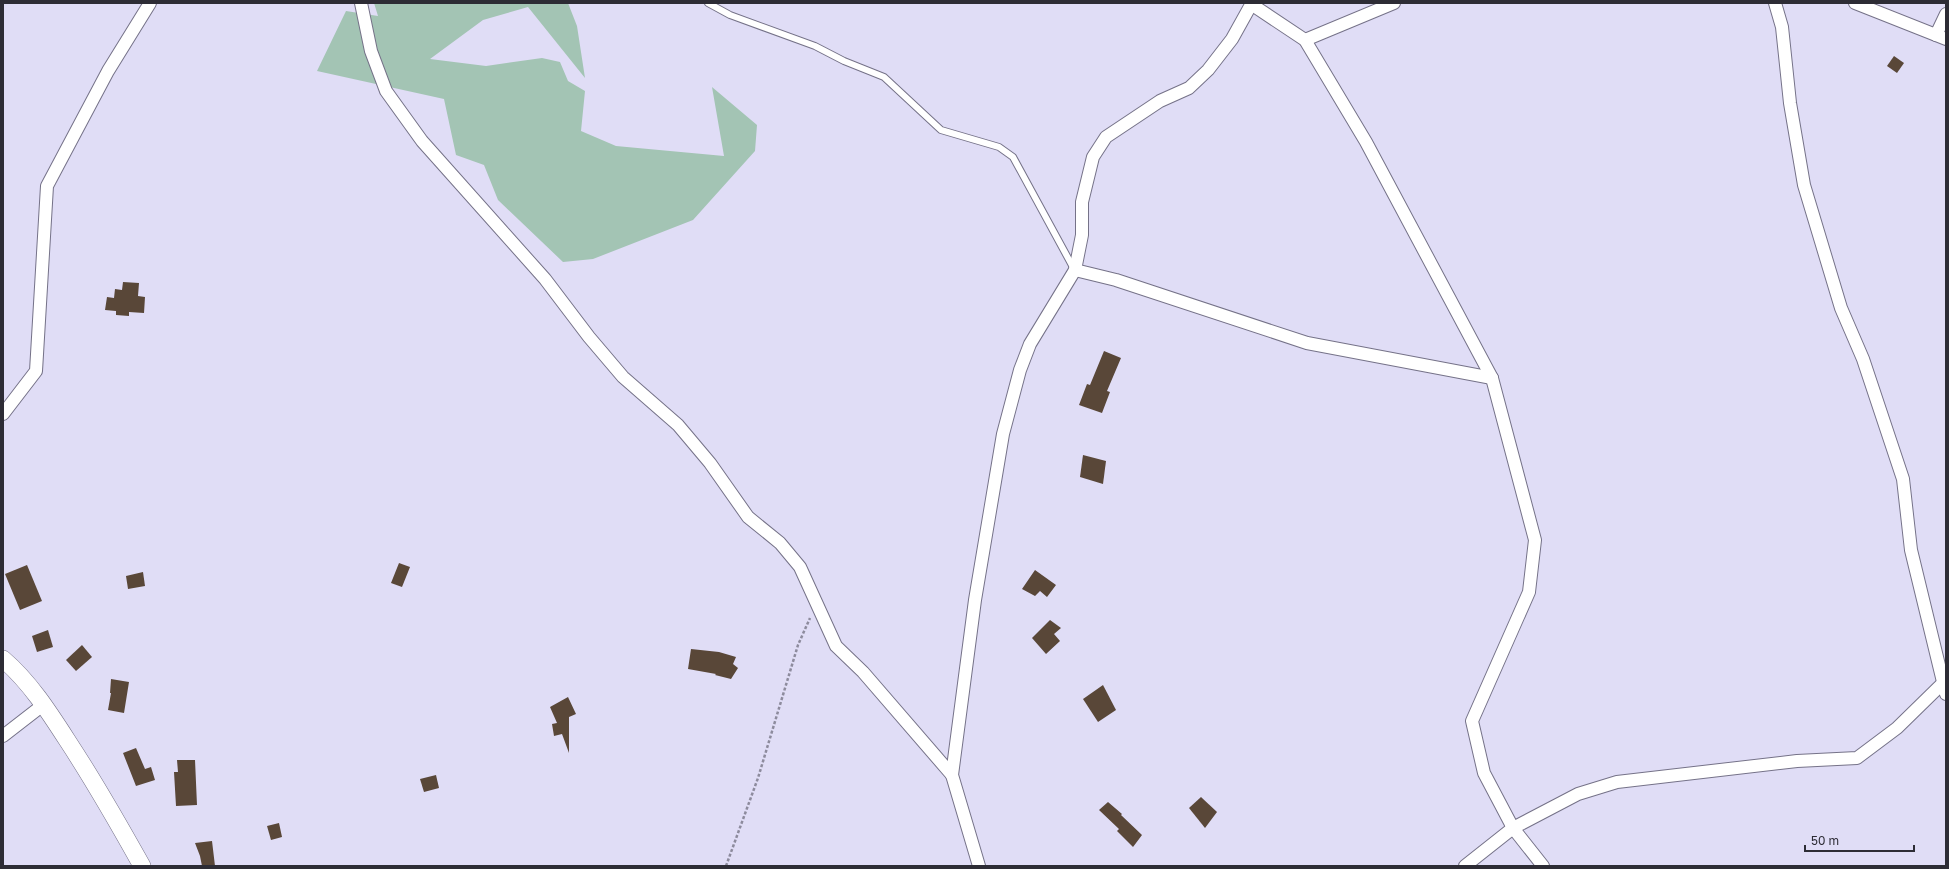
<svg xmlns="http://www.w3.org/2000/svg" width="1949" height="869" font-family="'Golos Text',sans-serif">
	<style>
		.green { fill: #a3c4b4 }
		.building { fill: #594738 }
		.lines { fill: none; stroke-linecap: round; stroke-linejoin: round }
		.service-casing { stroke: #757288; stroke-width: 8 }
		.minor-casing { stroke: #757288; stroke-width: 14 }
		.secondary-casing { stroke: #757288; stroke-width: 18 }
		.path { stroke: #8d8b9d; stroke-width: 2.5; stroke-dasharray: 3 2; stroke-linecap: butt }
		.service { stroke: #fff; stroke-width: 6 }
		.minor { stroke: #fff; stroke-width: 12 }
		.secondary { stroke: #fff; stroke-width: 17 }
	</style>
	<rect width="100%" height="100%" fill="#e0ddf6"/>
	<path class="green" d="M374,3H568L577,26L585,78L528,7L483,20L430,59L486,66L542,58L560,62L568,81L585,91L581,131L616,146L724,156L712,87L757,125L755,151L693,220L593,259L563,262L498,200L484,165L456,155L444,99L317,71L346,11L378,16Z"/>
	<g class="building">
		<path d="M1894,56L1904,63L1897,73L1887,66Z"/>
		<path d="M123,282L139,283L138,296L145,297L144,313L129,312V316L116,315V311L105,310L107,297L114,298L115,289L122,290Z"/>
		<path d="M1104,351L1121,358L1107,391L1110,392L1102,413L1079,405L1087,384L1090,385Z"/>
		<path d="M1083,455L1106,461L1103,484L1080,477Z"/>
		<path d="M399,563L410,567L402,587L391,583Z"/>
		<path d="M27,565L42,601L20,610L5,574Z"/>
		<path d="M1035,570L1056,585L1047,597L1040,591L1035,596L1022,589Z"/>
		<path d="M143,572L145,586L128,589L126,576Z"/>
		<path d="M1050,620L1061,628L1054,634L1060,641L1046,654L1032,638Z"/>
		<path d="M48,630L53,647L37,652L32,636Z"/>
		<path d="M82,645L92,657L76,671L66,660Z"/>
		<path d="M691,649L719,652L736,657L733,664L738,668L731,679L715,675L716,674L688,669Z"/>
		<path d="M111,679L129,682L124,713L108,710L111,693H110Z"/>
		<path d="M1103,685L1116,710L1098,722L1083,699Z"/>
		<path d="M568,697L576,714L569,717V753L562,734L554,736L552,724L557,723L550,707Z"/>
		<path d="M136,748L145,769L151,767L155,780L136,786L123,753Z"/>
		<path d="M177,760H195L197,805L176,806L174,772H178Z"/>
		<path d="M436,775L439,788L424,792L420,779Z"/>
		<path d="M1201,797L1217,812L1205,828L1189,808Z"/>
		<path d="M1108,802L1122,814L1121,815L1142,835L1133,847L1117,831L1119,829L1099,810Z"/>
		<path d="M279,823L282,837L271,840L267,826Z"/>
		<path d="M212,841L215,866H202L200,856L195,843Z"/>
	</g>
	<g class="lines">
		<g class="service-casing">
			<path id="service" d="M708,3L730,15L815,46L844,61L884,77L941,130L999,147L1013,157L1074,269"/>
		</g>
		<g class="minor-casing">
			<g id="minor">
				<path d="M361,3L371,51L386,91L422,141L545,279L589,337L623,377L678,425L710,463L748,517L780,543L800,567L836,646L863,672L952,775"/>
				<path d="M1775,3L1782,27L1790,103L1804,185L1841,308L1863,359L1903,479L1911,550L1946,694"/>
				<path d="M1855,3L1946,39"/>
				<path d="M1251,4L1305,40L1366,142L1492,378L1535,540L1529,592L1472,721L1484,773L1513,828L1543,866"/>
				<path d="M1936,35L1946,14"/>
				<path d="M1305,40L1394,3"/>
				<path d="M1075,270L1116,280L1307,343L1492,378"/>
				<path d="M3,414L36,371L47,186L108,71L150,3"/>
				<path d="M3,736L43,705"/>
				<path d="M979,866L952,775L975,600L1003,434L1020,370L1030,344L1075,270L1082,235V202L1093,157L1106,137L1160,101L1189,88L1208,70L1232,39L1252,3"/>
				<path d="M1465,866L1513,828L1578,794L1617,782L1797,761L1857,758L1897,728L1943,683"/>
			</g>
		</g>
		<g class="secondary-casing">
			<path id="secondary" d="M3,659C29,681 49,712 67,740C94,781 118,823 142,866"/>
		</g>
		<path class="path" d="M726,866L758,778L798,645L810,618"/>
		<use href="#service" class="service"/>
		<use href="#minor" class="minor"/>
		<use href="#secondary" class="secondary"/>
	</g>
	<rect width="1949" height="869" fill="none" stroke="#2d2c35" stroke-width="8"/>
	<path d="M1805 845v6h109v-6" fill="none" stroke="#2d2c35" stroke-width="2"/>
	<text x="1811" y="845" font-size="12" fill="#2d2c35" stroke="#e0ddf6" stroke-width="3" paint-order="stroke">50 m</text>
</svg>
